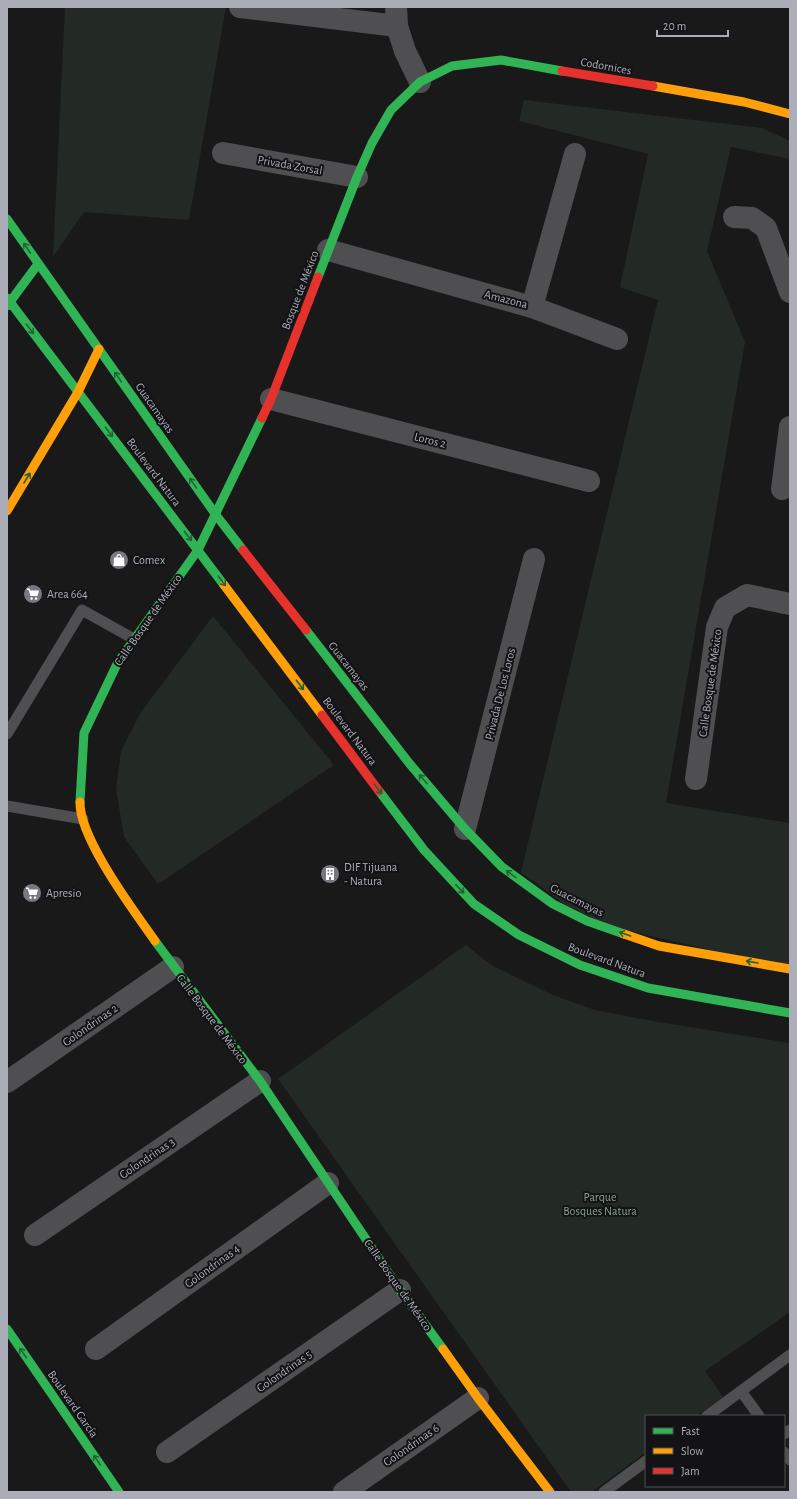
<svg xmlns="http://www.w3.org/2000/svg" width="797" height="1499" font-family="'Alegreya Sans',sans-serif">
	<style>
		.green { fill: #232924 }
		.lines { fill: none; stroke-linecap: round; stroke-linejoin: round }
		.lane { stroke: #4f4f52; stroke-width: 11 }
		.street { stroke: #4f4f52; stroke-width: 22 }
		.fast { stroke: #30b455; stroke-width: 9 }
		.slow { stroke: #ff9f0a; stroke-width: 9 }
		.jam { stroke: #e5322d; stroke-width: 9 }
		.oneway { stroke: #226435 }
		.labels { text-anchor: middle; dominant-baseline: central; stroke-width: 4; stroke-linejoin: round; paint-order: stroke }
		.street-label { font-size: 12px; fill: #abadb8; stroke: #131315 }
		.poi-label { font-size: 12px; fill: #abadb8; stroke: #131315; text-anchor: start }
		.park-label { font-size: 12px; fill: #83a28b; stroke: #131315 }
	</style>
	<rect width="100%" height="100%" fill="#191919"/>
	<g class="green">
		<path d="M65,7H226L189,220L84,212L53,257Z"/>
		<path d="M524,100L762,128L790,141V159L731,147L707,251L745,342L666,803L790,823V969L587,921L521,872L658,300L620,287L648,154L519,121Z"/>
		<path d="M213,616L334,765L158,884L124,837L116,789L121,751L141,712Z"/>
		<path d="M466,945L491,965L553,995L595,1010L658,1022L790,1043V1312L705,1371L723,1397L696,1416H646V1452L592,1492H571L278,1079Z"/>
	</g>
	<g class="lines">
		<g class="lane">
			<path d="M7,734L82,610L134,639"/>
			<path d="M7,806L83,819"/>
			<path d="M741,1391L759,1416"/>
			<path d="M707,1416L790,1355"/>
			<path d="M784,1434L790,1430"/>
			<path d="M784,1452L790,1460"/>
			<path d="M604,1492L646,1461"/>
		</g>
		<g class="street">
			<path d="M240,7L397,26"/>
			<path d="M396,7L397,26L405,51L420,82"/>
			<path d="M223,153L357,177"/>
			<path d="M734,217L752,218L766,228L790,292"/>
			<path d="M328,250L532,307L617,339"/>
			<path d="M532,307L575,154"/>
			<path d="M271,399L589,481"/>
			<path d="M782,489L790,427"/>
			<path d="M696,779L717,627L725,608L747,595L790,604"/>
			<path d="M465,829L534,559"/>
			<path d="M7,1082L173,967"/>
			<path d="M35,1235L260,1081"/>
			<path d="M96,1349L328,1183"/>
			<path d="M167,1452L400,1290"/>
			<path d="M344,1492L478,1398"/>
		</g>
		<g class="fast">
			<path d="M7,219L216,515L243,550"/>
			<path d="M318,277L357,177L372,143L391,110L420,82L452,66L501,60L562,71"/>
			<path d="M7,298L224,585"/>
			<path d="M7,306L38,264"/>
			<path d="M306,630L409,763L465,829L502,867L553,904L587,921L624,934"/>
			<path d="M379,791L424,850L474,904L519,935L580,965L648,988L790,1013"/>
			<path d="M80,802L84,733L118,662L198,550L262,418"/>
			<path d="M155,941L260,1081L400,1290L443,1349"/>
			<path d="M7,1329L119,1492"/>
		</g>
		<g class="slow">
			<path d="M653,86L744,102L790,114"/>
			<path d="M7,511L78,392L99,349"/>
			<path d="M224,585L322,715"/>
			<path d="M80,802C79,838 134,911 155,941"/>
			<path d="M624,934L659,946L790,969"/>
			<path d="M443,1349L478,1398L550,1492"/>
		</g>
		<g class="jam">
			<path d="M562,71L653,86"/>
			<path d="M262,418L271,399L318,277"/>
			<path d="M243,550L306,630"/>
			<path d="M322,715L379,791"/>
		</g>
	</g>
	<defs><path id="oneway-shaft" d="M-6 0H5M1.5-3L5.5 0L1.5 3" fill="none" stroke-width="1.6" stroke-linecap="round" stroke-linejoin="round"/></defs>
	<g class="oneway">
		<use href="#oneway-shaft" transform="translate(27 248) rotate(-124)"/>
		<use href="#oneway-shaft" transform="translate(30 329) rotate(53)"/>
		<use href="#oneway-shaft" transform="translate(118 377) rotate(-125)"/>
		<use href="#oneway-shaft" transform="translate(109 432) rotate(53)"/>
		<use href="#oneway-shaft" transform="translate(27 478) rotate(-59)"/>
		<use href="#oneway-shaft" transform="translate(193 483) rotate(-125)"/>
		<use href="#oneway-shaft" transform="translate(188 536) rotate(53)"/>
		<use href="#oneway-shaft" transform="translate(222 581) rotate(53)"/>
		<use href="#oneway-shaft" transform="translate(300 685) rotate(53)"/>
		<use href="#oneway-shaft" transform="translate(423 779) rotate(-131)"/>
		<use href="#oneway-shaft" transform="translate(378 789) rotate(53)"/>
		<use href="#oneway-shaft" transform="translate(511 874) rotate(-144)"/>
		<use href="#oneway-shaft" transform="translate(460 889) rotate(47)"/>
		<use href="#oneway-shaft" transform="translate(625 934) rotate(-161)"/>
		<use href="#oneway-shaft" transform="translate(752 962) rotate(-170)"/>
		<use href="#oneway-shaft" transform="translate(23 1353) rotate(-125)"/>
		<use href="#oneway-shaft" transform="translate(97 1460) rotate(-125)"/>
	</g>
	<defs>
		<g id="shop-disc" transform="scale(1)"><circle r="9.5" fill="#787980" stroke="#131315"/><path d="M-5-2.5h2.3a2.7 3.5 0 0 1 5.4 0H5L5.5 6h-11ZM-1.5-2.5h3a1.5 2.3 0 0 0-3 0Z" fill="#fff"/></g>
		<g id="supermarket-disc" transform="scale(1)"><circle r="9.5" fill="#787980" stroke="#131315"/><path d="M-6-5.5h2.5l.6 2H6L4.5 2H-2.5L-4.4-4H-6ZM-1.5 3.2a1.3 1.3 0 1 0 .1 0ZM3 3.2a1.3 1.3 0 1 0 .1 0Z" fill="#fff"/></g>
		<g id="building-disc" transform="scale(1)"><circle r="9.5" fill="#787980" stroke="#131315"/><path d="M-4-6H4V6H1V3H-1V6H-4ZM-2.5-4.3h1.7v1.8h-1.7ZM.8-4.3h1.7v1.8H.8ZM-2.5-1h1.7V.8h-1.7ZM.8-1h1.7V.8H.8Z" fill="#fff"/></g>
	</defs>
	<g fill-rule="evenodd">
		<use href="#shop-disc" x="119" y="560"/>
		<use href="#supermarket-disc" x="33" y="594"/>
		<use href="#building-disc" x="330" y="874"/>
		<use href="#supermarket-disc" x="32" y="893"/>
	</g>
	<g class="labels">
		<g class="street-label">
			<text transform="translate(606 66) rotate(10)">Codornices</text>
			<text transform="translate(290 165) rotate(10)">Privada Zorsal</text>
			<text transform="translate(300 290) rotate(-69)">Bosque de México</text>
			<text transform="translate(506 299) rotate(14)">Amazona</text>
			<text transform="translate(155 408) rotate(55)">Guacamayas</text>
			<text transform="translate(430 440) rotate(14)">Loros 2</text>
			<text transform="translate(154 472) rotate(53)">Boulevard Natura</text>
			<text transform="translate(148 620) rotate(-55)">Calle Bosque de México</text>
			<text transform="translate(349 666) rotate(52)">Guacamayas</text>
			<text transform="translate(710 683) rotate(-82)">Calle Bosque de México</text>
			<text transform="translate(500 694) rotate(-76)">Privada De Los Loros</text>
			<text transform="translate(350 731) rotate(53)">Boulevard Natura</text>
			<text transform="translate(577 900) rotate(27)">Guacamayas</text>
			<text transform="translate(607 960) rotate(20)">Boulevard Natura</text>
			<text transform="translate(212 1019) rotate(53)">Calle Bosque de México</text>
			<text transform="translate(90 1025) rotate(-35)">Golondrinas 2</text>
			<text transform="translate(147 1158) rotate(-34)">Golondrinas 3</text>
			<text transform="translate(212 1266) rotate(-36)">Golondrinas 4</text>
			<text transform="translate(398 1285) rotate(55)">Calle Bosque de México</text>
			<text transform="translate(284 1371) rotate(-35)">Golondrinas 5</text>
			<text transform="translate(73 1404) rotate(55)">Boulevard García</text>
			<text transform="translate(411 1445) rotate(-35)">Golondrinas 6</text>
		</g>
		<g class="poi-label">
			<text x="133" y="560">Comex</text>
			<text x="47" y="594">Area 664</text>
			<text x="344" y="867">DIF Tijuana<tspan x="344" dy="14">- Natura</tspan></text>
			<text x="46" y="893">Apresio</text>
		</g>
		<g class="park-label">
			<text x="600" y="1197">Parque<tspan x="600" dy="14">Bosques Natura</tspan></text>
		</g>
	</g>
	<rect width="797" height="1499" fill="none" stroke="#abadb8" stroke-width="16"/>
	<rect x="645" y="1415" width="140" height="72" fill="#131315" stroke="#505156"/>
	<rect x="653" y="1428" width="20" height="6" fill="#30b455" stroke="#505156"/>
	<text x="681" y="1435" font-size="12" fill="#abadb8">Fast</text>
	<rect x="653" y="1448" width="20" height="6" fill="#ff9f0a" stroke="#505156"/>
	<text x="681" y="1455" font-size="12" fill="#abadb8">Slow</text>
	<rect x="653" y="1468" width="20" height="6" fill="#e5322d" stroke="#505156"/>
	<text x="681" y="1475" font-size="12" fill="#abadb8">Jam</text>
	<path d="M657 30v6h71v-6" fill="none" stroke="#abadb8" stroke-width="2"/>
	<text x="663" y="30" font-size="12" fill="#abadb8" stroke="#131315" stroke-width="3" paint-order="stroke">20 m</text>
</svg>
